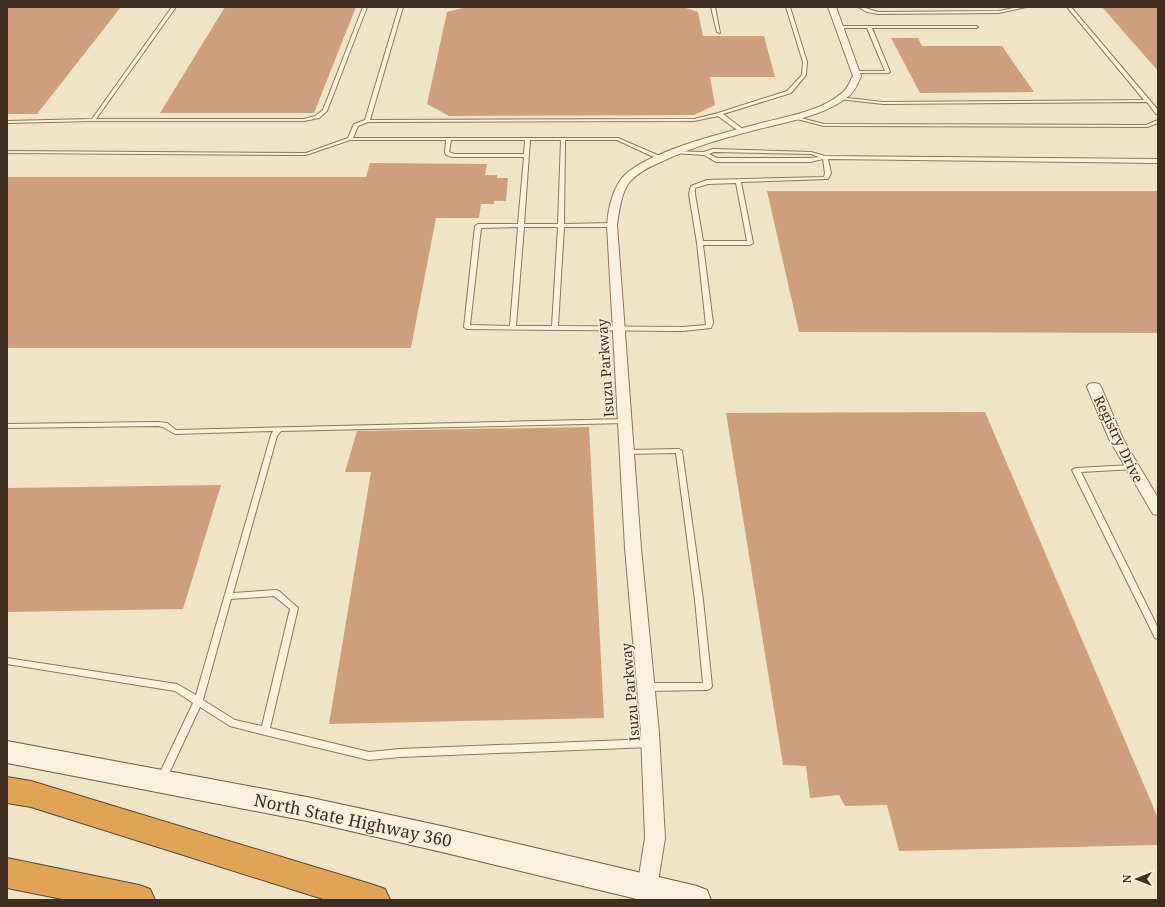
<svg xmlns="http://www.w3.org/2000/svg" width="1165" height="907" font-family="'Noto Serif',serif">
	<style>
		.building { fill: #cf9f7d }
		.lines { fill: none; stroke-linecap: round; stroke-linejoin: round }
		.lane-casing { stroke: #8d765c; stroke-width: 2 }
		.street-casing { stroke: #8d765c; stroke-width: 2 }
		.secondary-casing { stroke: #6f573f; stroke-width: 2 }
		.highway-casing { stroke: #5b4430; stroke-width: 2 }
		.lane { fill: #faf1dc; fill-rule: evenodd }
		.street { fill: #faf1dc; fill-rule: evenodd }
		.secondary { fill: #faf1dc; fill-rule: evenodd }
		.highway { fill: #e0a458; fill-rule: evenodd }
		.labels { text-anchor: middle; dominant-baseline: central; stroke-width: 3; stroke-linejoin: round; paint-order: stroke }
		.street-label { font-size: 14px; fill: #3d2e20; stroke: #f7eed8 }
		.near-street-label { font-size: 17px; fill: #3d2e20; stroke: #f7eed8 }
	</style>
	<rect width="100%" height="100%" fill="#f0e4c8"/>
	<g class="building">
		<path d="M7,7H121L37,114H7Z"/>
		<path d="M225,7H356L314,113H160Z"/>
		<path d="M467,7H683L698,12L703,36H764L775,77H710L715,105L694,115L449,116L427,104L447,12Z"/>
		<path d="M1102,7H1158V71Z"/>
		<path d="M891,38H918L922,46H1002L1034,92L920,93Z"/>
		<path d="M370,163L487,164L485,175H497V178H508L506,201H494V204H481L479,218H436L411,348H7V177H366Z"/>
		<path d="M767,191H1158V333L799,332Z"/>
		<path d="M985,412L1158,818V845L899,851L887,805L845,806L839,795L810,798L806,766L783,765L726,413Z"/>
		<path d="M589,427L604,718L329,724L371,472H345L357,431Z"/>
		<path d="M221,485L183,609L7,612V488Z"/>
	</g>
	<g class="lines">
		<g class="lane-casing">
			<g id="lane">
				<path d="M172,7H176L96,119H304L315,116L323,110L363,7H367L327,111L319,118L304,121H93L7,123V121L92,119Z"/>
				<path d="M399,7H403L370,120L694,119L718,113L787,91L802,75L803,62L786,7H790L807,62L806,75L791,93L723,114L744,130V132H740L718,116L694,121L368,122L358,126L353,138H618L662,157V159H658L617,140H565L564,224L612,223L615,225L612,227H564L558,326L683,327L706,325L697,243L689,194L691,186L707,180L824,177L825,173L823,159L810,162H716L704,155L674,153L672,152V151L704,152L713,149L811,152L825,156L1158,159V163L828,159L831,173L828,179L741,182L753,243L750,245H703L713,323L711,328L683,331L467,329L464,327L475,226L478,224H518L524,157H453L446,155L445,152L446,140H350L306,155L7,153V151L306,153L348,138L354,124L365,120ZM451,140H525L524,154H454L449,152ZM530,140H561L558,224H524ZM714,152L811,154L819,157L810,158H717L709,154ZM736,183L747,241H703L695,194V188L708,184ZM518,227L510,326L470,325L481,228ZM524,227H558L552,326H516Z"/>
				<path d="M711,7H715L720,33L717,32Z"/>
				<path d="M858,7C865,7 871,10 878,12L999,11L1018,7H1026L999,13L878,14L867,12Z"/>
				<path d="M1067,7H1071L1158,110V114H1156L1147,102L883,104L839,99L837,98L839,97L883,102L1144,100Z"/>
				<path d="M840,26H976L978,27L976,28H872L890,72L888,73H854V71H885L867,28H839V26Z"/>
				<path d="M793,116L824,124L1146,125L1158,120V123L1147,127L824,126L793,118Z"/>
				<path d="M625,419H627L628,421L627,423L281,431L277,436L233,593L276,590L279,591L298,608L270,728L369,752L400,749L651,739L654,740L655,743L654,746L651,747L400,757L369,760L265,735L230,726L200,707L165,782L162,783L159,782L157,779L193,703L175,691L7,664V658L177,684L196,695L271,435L273,431L175,434L163,427L158,426L7,428V424L158,422L167,423L176,430ZM274,596L290,609L262,726L235,720L203,700L231,599Z"/>
				<path d="M679,449L682,451L703,600L712,686L711,688L708,690L646,691L643,689L642,687L643,685L646,683H703L695,600L676,453L627,454L624,452L627,450Z"/>
				<path d="M1132,465L1136,467L1135,469L1081,472L1158,628V639L1155,638L1154,636L1072,470L1076,468Z"/>
			</g>
		</g>
		<g class="street-casing">
			<g id="street">
				<path d="M828,7H836L861,76C858,83 855,91 849,96C825,115 795,120 767,127C732,136 696,145 663,161C651,166 636,173 628,184C621,195 619,212 617,225L641,548L659,733L665,838L657,888L654,895L647,897L640,895L637,888L645,838L641,733L625,548L607,225C608,212 611,196 618,184C625,171 641,163 654,157C687,142 723,133 758,124C786,116 821,112 843,92C848,88 850,81 853,76Z"/>
				<path d="M1094,383L1099,384L1101,387L1123,439L1158,498V515L1153,514L1109,439L1087,387L1089,384Z"/>
			</g>
		</g>
		<g class="secondary-casing">
			<path id="secondary" d="M7,741L307,797L446,827L697,886L707,890L711,900H641L446,853L307,821L7,763Z"/>
		</g>
		<g class="highway-casing">
			<g id="highway">
				<path d="M7,777L31,781L374,885L385,889L390,900H326L31,807L7,803Z"/>
				<path d="M7,858L139,885L150,889L155,900H67L7,888Z"/>
			</g>
		</g>
		<use href="#lane" class="lane"/>
		<use href="#street" class="street"/>
		<use href="#secondary" class="secondary"/>
		<use href="#highway" class="highway"/>
	</g>
	<g class="labels">
		<g class="street-label">
			<text transform="translate(605 368) rotate(-94)">Isuzu Parkway</text>
			<text transform="translate(1119 439) rotate(64)">Registry Drive</text>
			<text transform="translate(630 692) rotate(-95)">Isuzu Parkway</text>
		</g>
		<g class="near-street-label">
			<text transform="translate(353 820) rotate(12)">North State Highway 360</text>
		</g>
	</g>
	<rect width="1165" height="907" fill="none" stroke="#3d2e20" stroke-width="16"/>
	<g transform="translate(1137 879) rotate(270)" stroke="#f7eed8" stroke-width="3" paint-order="stroke">
	<path d="M0-3L7 15L0 10L-7 15Z" fill="#3d2e20"/>
	<text y="-6" font-size="11" font-weight="bold" text-anchor="middle" fill="#3d2e20">N</text>
	</g>
</svg>
